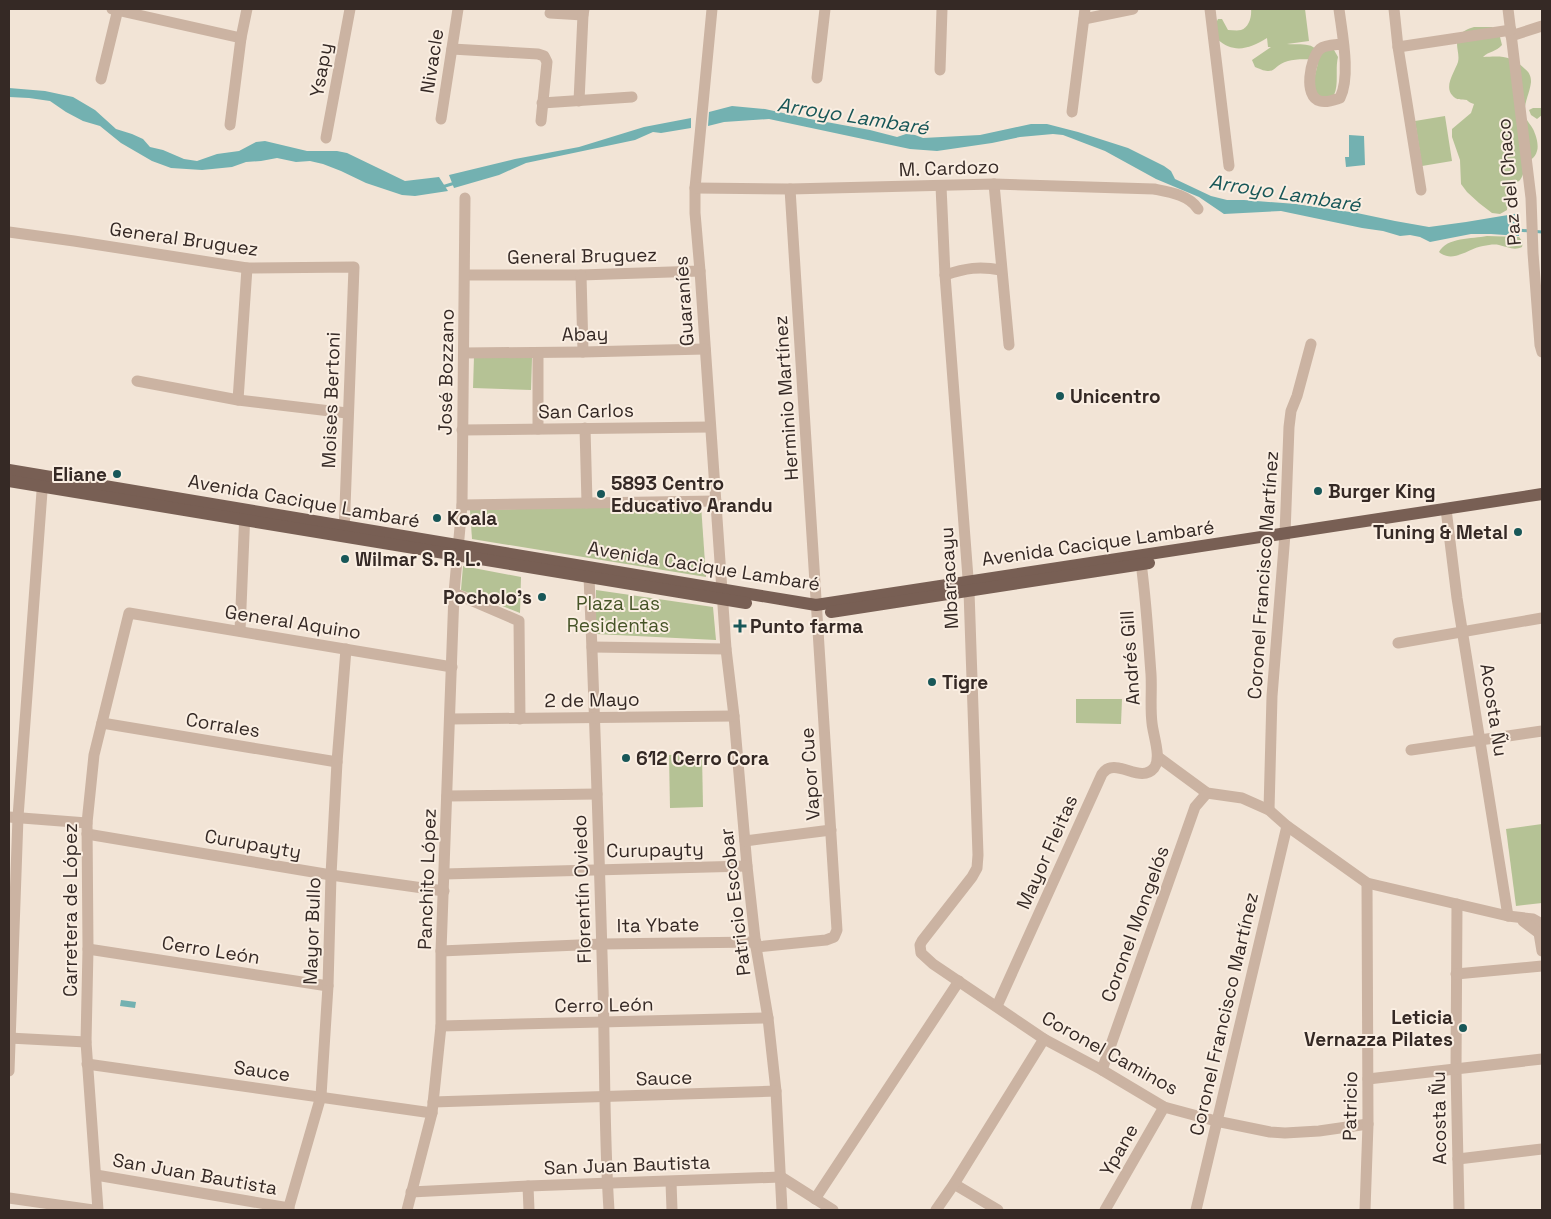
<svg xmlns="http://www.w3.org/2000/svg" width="1551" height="1219" font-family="'Space Grotesk',sans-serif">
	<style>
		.green { fill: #b5c295 }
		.water { fill: #73b1b1 }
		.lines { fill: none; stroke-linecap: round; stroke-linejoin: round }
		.stream { stroke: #73b1b1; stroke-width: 3 }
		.minor { stroke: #cbb3a2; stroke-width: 11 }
		.major { stroke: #785f54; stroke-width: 12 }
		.poi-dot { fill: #185758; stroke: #faeee2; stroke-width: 2 }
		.labels { text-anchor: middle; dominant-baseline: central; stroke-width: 4; stroke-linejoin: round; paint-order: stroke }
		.street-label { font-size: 19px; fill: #352925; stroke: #faeee2 }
		.poi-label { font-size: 19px; font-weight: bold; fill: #352925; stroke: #faeee2; text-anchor: start }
		.park-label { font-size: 19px; fill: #465427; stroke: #faeee2 }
		.water-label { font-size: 20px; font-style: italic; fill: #185758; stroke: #faeee2 }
	</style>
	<rect width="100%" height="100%" fill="#f2e4d6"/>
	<g class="green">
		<path d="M1251,9H1305L1309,41L1287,44C1297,45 1310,42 1317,50H1334L1338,57C1335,69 1339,84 1334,95L1327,99L1314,96L1315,75L1318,63L1315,60C1308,59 1295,59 1288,61C1271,66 1277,77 1255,67L1252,60L1271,47H1268L1267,38C1249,49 1234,54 1217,39L1216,23L1218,19H1222L1228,30C1232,30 1237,31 1241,30C1249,28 1252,16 1251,9Z"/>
		<path d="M1474,27H1492L1499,33L1502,45C1496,52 1489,51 1483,57C1501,56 1511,55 1525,69C1529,72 1531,76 1531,82C1530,93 1523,104 1525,116C1526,120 1531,125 1533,129C1536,135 1539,145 1537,151C1535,159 1528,160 1526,166C1521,179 1522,183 1507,185C1505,194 1508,202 1507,210L1500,214L1492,213L1479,203L1467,192L1461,184L1460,160L1452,137V129L1471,113L1474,104C1473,104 1467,101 1467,100C1461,99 1457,101 1452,95C1444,86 1455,71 1458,62C1460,54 1455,46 1458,38C1461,31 1468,29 1474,27Z"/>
		<path d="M1533,108H1542V115L1537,119L1531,115L1529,110Z"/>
		<path d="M1445,116L1452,161L1422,166L1415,121Z"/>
		<path d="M1487,236L1519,237L1523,242L1522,247C1514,251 1508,247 1499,245C1494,244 1489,245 1483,246C1469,248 1453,264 1439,252C1447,237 1472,239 1487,236Z"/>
		<path d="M474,357L532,358L531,390L473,388Z"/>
		<path d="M701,505L706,577L472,539L470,510Z"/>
		<path d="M463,566L521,577L520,613L461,590Z"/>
		<path d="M596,590L713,607L716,640L596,634Z"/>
		<path d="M1076,699H1122L1121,724L1076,723Z"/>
		<path d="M702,754L703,807L670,808L669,755Z"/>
		<path d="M1542,824V903L1516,906L1506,829Z"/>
	</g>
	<g class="water">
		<path d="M9,88L45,91L73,97L95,110L116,129L132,134L143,139L150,147L163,150L184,159L197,161L217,154L239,151L256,142L265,141L307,151H337L347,153L405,181L439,177L448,191L415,196L402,195L366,183L341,171L323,164L310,161L296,162L277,158L261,161L246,162L232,167L202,170L171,168L152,161L121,143L100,126L83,121L66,112L50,101L29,98L9,97Z"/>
		<path d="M732,106L765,109L810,119L870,130L897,137L906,134L915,135L923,138L980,135L1031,124H1047L1078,132L1128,148L1164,166L1171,171L1175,179L1211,196L1227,200H1244L1296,204L1357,213L1395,221L1429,227L1466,222L1520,213L1519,236L1491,234H1471L1430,242L1420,237L1410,235L1400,236L1383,231L1362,228L1281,211L1224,214L1199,197L1156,179L1105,151L1063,135L1053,134L1020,137L992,143L937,151L910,149L769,119L724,122L708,126L709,112Z"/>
		<path d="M691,118V128L661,133L653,132L635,140L526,163L499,175L454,188L449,175L515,159L579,147L644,127Z"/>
		<path d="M1349,135L1364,136L1365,165L1346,167L1345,157H1349Z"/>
		<path d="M121,1000L136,1002L135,1008L120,1006Z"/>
	</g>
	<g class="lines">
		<g class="stream">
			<path d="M442,187L455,183"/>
			<path d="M1517,230L1542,232"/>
		</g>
		<g class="minor">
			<path d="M112,9L241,38"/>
			<path d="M712,9L695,188V213L700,271L726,649L734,716L747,866L756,947L768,1018L776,1091L782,1210"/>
			<path d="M1210,9L1229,166"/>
			<path d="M1339,9C1342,33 1351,76 1340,98C1334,100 1327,103 1320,101C1303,97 1310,58 1320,49C1326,44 1336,45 1343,44"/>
			<path d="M1394,9L1398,47L1421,190"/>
			<path d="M1508,9L1531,198L1533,253L1540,345L1542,352"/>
			<path d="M550,13L583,15"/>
			<path d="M1084,19L1133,9"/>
			<path d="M1511,36L1542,26"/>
			<path d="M1398,47L1511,30"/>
			<path d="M452,49L538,54L544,56L547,62L541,121"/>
			<path d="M940,70L942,9"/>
			<path d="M817,78L825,9"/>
			<path d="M101,79L118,9"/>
			<path d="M579,101L583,15L584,9"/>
			<path d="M542,103L632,97"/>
			<path d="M1072,112L1085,9"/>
			<path d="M441,119L458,9"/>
			<path d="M230,125L241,38L247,9"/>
			<path d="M326,138L350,9"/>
			<path d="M994,184L1009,345"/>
			<path d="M941,186L945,275L969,591L978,855L977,868L972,877L922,941L920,945L921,953L933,964L1044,1039L1102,1070L1164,1107L1216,1121L1270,1132L1285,1133L1319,1131L1368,1124"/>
			<path d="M695,188L790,189L994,184L1154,189C1169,192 1189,195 1198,209"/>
			<path d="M9,232L74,241L247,268L354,267L344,534"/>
			<path d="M465,275H581L700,271"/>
			<path d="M581,275L583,352"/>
			<path d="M945,275C966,268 979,266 1001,270"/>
			<path d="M464,353L583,352L705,349"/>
			<path d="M137,381L238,400L347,413"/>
			<path d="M238,400L247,268"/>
			<path d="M585,428L587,503"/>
			<path d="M538,429V353"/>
			<path d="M462,430L710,427"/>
			<path d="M462,505L716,501"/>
			<path d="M1446,509L1457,598L1508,916"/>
			<path d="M588,569L589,577C595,713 599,850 603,987C605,1061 604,1136 609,1210"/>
			<path d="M454,593L519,621L520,719"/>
			<path d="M240,631L245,511"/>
			<path d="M1398,643L1542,618"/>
			<path d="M592,647L726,649"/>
			<path d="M450,719L734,716"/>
			<path d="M102,723L337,762"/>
			<path d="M1411,750L1542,731"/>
			<path d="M1158,757L1207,793L1242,798L1269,810L1287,826L1367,883L1508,916L1533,919L1542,924"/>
			<path d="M447,796L597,794"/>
			<path d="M1269,810L1272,696L1285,534L1289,427L1291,411L1297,396L1311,344"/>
			<path d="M9,817L87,823"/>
			<path d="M87,834L331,875L444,891"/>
			<path d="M745,841L831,830"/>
			<path d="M444,874L747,866"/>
			<path d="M1457,904L1456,1070L1459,1210"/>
			<path d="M1523,921L1539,933L1542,951"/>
			<path d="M756,947L826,940L834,937L837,930L790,189"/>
			<path d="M88,949L328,986"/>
			<path d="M441,951L602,944L756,942"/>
			<path d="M1456,974L1542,966"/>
			<path d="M997,1006L1102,774C1115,755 1140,785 1154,768C1162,758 1153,735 1152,723C1150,707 1152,690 1151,674C1148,635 1146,595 1140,556"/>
			<path d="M441,1026L768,1018"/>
			<path d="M9,1038L86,1042"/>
			<path d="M87,1064L432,1113"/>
			<path d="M1102,1070L1195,807L1207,793"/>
			<path d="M9,1071L18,817L43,478"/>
			<path d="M1368,1079L1542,1059"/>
			<path d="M433,1102L776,1091"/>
			<path d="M1458,1159L1542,1149"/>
			<path d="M96,1175L289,1208"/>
			<path d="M671,1182L672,1210"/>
			<path d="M954,1184L998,1210"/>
			<path d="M528,1186L529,1210"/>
			<path d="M411,1192L528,1186L781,1177L833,1210"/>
			<path d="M9,1198L93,1210"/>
			<path d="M815,1199L959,981"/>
			<path d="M98,1210L86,1042L88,949L87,823L94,755L129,613L452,667"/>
			<path d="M288,1210L321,1096L328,986L331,875L337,762L346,649"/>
			<path d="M407,1210L432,1113L441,1026V951L454,593L462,505L465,198"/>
			<path d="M936,1210L954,1184L1044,1039"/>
			<path d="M1105,1210L1164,1107"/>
			<path d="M1196,1210L1287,826"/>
			<path d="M1365,1210L1368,1124L1367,883"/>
		</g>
		<g class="major">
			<path d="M9,470L816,605L1542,494"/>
			<path d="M9,481L746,603"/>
			<path d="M831,612L1149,563"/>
		</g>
	</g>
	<g class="poi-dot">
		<circle cx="1060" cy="396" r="5"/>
		<circle cx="117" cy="474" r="5"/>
		<circle cx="1318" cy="491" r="5"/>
		<circle cx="601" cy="494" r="5"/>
		<circle cx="437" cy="518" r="5"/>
		<circle cx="1518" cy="532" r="5"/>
		<circle cx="345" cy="559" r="5"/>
		<circle cx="542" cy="597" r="5"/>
		<path d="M737.5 618.5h5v5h5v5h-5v5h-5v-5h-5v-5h5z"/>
		<circle cx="932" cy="682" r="5"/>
		<circle cx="626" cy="758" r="5"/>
		<circle cx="1463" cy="1028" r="5"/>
	</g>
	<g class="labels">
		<g class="street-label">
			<text transform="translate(432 61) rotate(-81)">Nivacle</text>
			<text transform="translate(321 70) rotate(-80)">Ysapy</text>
			<text transform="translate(949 168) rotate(-2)">M. Cardozo</text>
			<text transform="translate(1509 182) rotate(-95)">Paz del Chaco</text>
			<text transform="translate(184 239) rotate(8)">General Bruguez</text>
			<text transform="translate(582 256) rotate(-1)">General Bruguez</text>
			<text transform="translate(684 301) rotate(-94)">Guaraníes</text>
			<text transform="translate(585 334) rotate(-1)">Abay</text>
			<text transform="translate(446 372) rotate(-89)">José Bozzano</text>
			<text transform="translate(786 398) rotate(-94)">Herminio Martínez</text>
			<text transform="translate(331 400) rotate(-88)">Moises Bertoni</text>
			<text transform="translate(586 411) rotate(-1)">San Carlos</text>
			<text transform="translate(304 501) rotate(10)">Avenida Cacique Lambaré</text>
			<text transform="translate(1098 543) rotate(-8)">Avenida Cacique Lambaré</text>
			<text transform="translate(704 566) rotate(9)">Avenida Cacique Lambaré</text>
			<text transform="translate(1263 575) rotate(-86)">Coronel Francisco Martínez</text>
			<text transform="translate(949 578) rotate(-93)">Mbaracayu</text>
			<text transform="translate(293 622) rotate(9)">General Aquino</text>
			<text transform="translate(1130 658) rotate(-94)">Andrés Gill</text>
			<text transform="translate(592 700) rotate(-1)">2 de Mayo</text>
			<text transform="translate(1494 710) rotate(81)">Acosta Ñu</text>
			<text transform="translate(223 725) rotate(9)">Corrales</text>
			<text transform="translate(810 774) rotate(-94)">Vapor Cue</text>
			<text transform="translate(253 844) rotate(10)">Curupayty</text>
			<text transform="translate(655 850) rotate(-1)">Curupayty</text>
			<text transform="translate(1047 852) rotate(-66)">Mayor Fleitas</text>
			<text transform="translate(427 879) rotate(-88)">Panchito López</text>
			<text transform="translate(582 889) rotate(-92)">Florentín Oviedo</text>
			<text transform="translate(735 902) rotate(-97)">Patricio Escobar</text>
			<text transform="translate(70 910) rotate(-90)">Carretera de López</text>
			<text transform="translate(1135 924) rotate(-70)">Coronel Mongelós</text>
			<text transform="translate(658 925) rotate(-1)">Ita Ybate</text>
			<text transform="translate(312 931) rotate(-88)">Mayor Bullo</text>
			<text transform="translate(211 950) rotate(9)">Cerro León</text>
			<text transform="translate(604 1005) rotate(-1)">Cerro León</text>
			<text transform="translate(1224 1014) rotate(-77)">Coronel Francisco Martínez</text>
			<text transform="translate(1110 1053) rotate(29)">Coronel Caminos</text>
			<text transform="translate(262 1071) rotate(8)">Sauce</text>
			<text transform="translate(664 1078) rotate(-2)">Sauce</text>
			<text transform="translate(1350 1106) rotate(-89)">Patricio</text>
			<text transform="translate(1439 1118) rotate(-91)">Acosta Ñu</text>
			<text transform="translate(1119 1150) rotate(-60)">Ypane</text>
			<text transform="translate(627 1165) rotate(-2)">San Juan Bautista</text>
			<text transform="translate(195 1174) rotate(10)">San Juan Bautista</text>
		</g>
		<g class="poi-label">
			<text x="1070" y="396">Unicentro</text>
			<text x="107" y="474" text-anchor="end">Eliane</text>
			<text x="611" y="483">5893 Centro<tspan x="611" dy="22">Educativo Arandu</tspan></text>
			<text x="1328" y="491">Burger King</text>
			<text x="447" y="518">Koala</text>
			<text x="1508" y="532" text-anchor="end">Tuning &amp; Metal</text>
			<text x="355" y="559">Wilmar S. R. L.</text>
			<text x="532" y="597" text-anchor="end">Pocholo's</text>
			<text x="750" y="626">Punto farma</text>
			<text x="942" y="682">Tigre</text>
			<text x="636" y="758">612 Cerro Cora</text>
			<text x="1453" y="1017" text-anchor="end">Leticia<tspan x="1453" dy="22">Vernazza Pilates</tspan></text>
		</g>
		<g class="park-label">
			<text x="618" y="603">Plaza Las<tspan x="618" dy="22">Residentas</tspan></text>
		</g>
		<g class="water-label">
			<text transform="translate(853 116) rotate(9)">Arroyo Lambaré</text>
			<text transform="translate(1285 193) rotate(9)">Arroyo Lambaré</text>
		</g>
	</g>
	<rect width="1551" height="1219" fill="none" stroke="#352925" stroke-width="20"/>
</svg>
